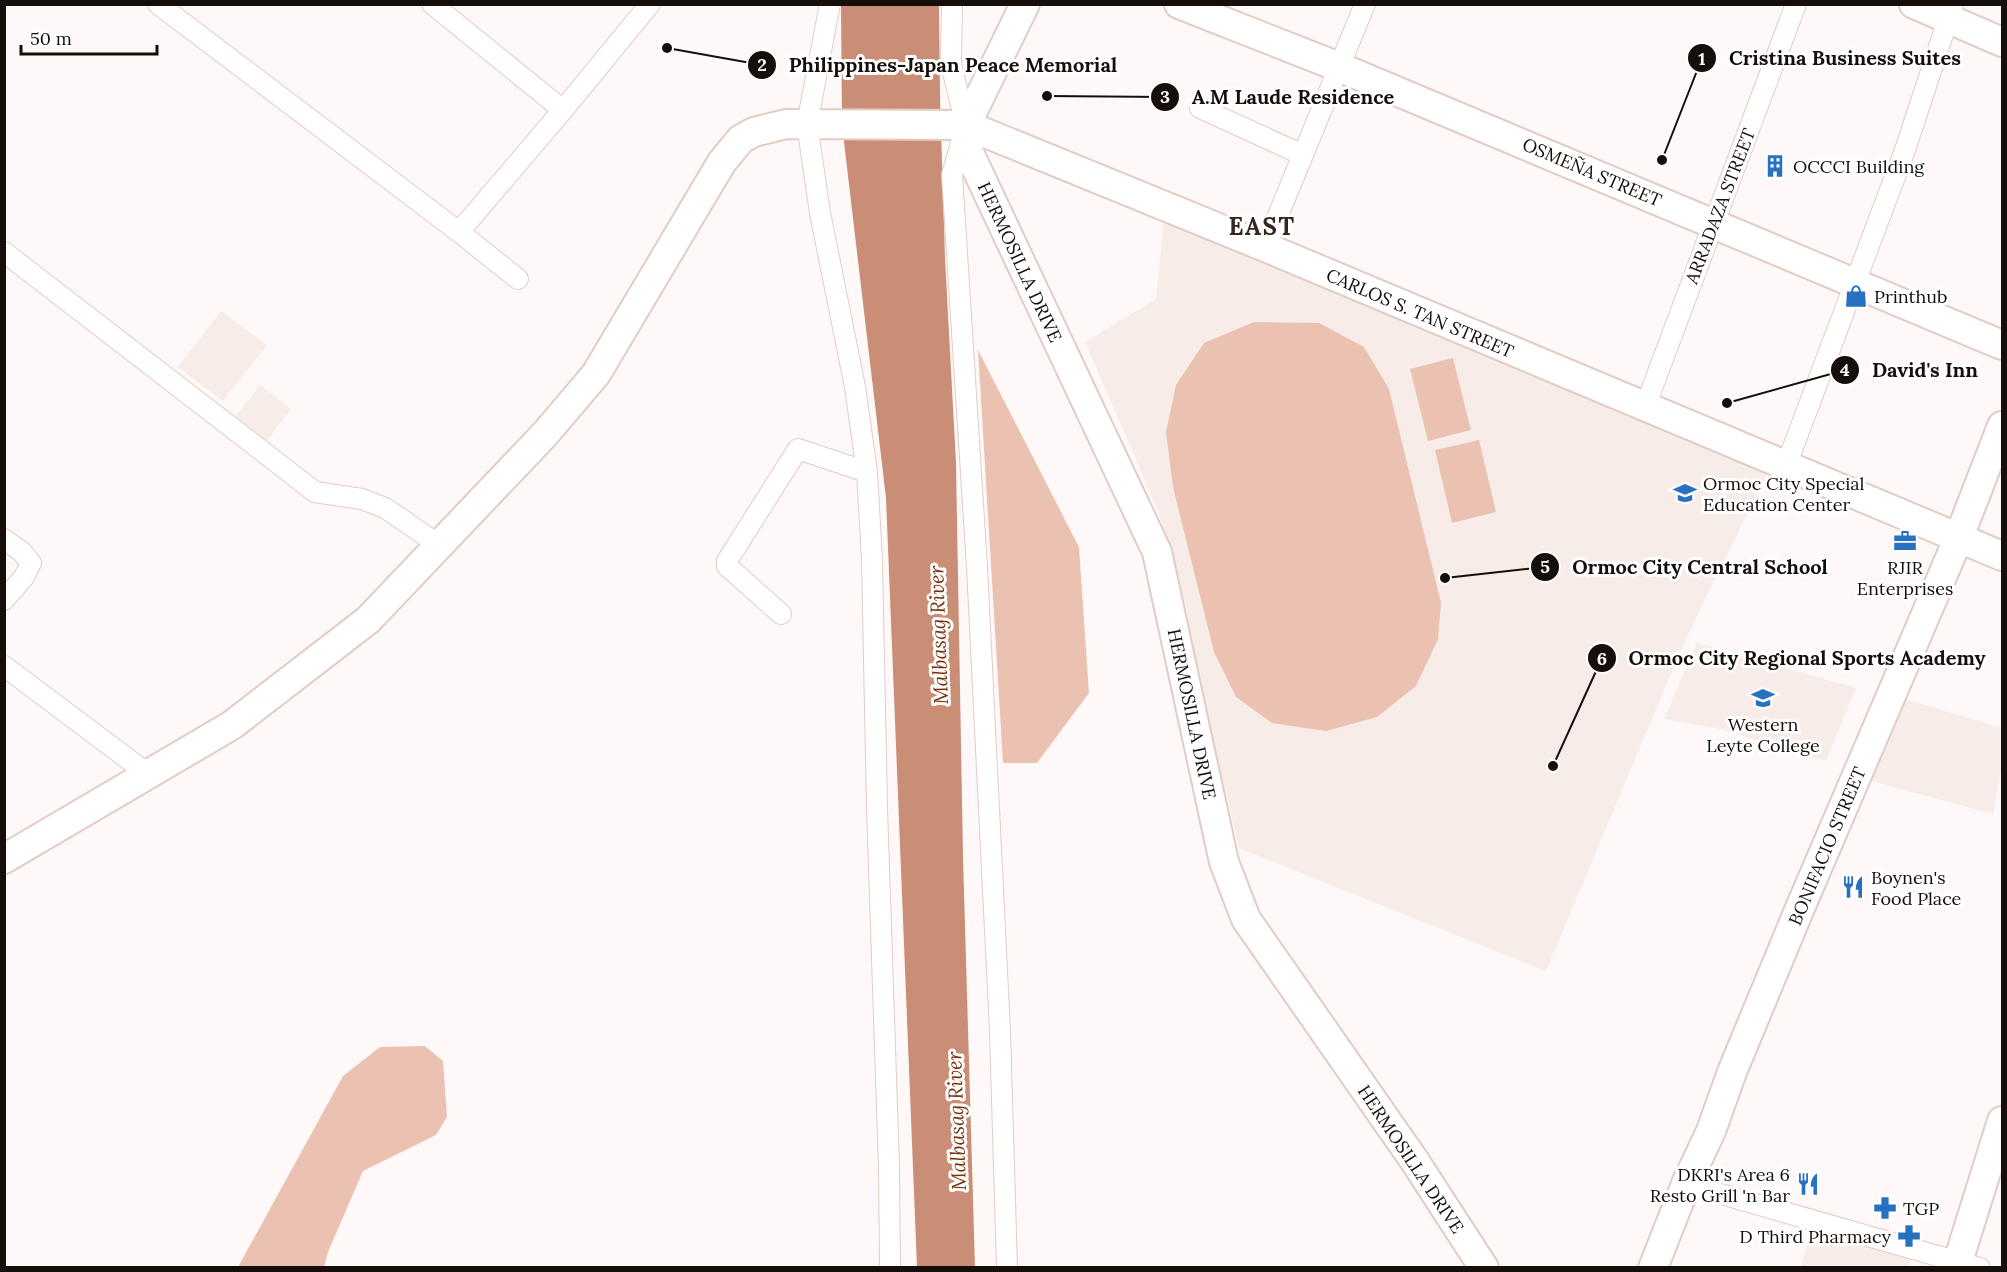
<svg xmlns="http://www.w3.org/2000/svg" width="2007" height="1272" font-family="Lora,serif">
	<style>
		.built { fill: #f8ece8 }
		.green { fill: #ebc2b1 }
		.water { fill: #ca8e76 }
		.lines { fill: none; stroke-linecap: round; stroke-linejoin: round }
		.street-casing { stroke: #e2ccc4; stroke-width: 22 }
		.secondary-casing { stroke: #e2ccc4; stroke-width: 32 }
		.street { stroke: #fff; stroke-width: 20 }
		.secondary { stroke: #fff; stroke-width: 28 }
		.labels { text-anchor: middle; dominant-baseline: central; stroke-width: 6; stroke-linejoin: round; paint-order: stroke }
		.poi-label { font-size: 18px; fill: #150e0b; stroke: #fff; text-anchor: start }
		.street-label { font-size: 18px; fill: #150e0b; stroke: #fff }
		.water-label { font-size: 20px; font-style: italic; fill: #79310b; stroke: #fff }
		.district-label { font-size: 24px; font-weight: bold; letter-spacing: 1.5px; fill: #372620; stroke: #fff }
		.leader { fill: none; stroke: #150e0b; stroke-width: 2 }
		.callout-dot { fill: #150e0b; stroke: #fff; stroke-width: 2 }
		.mark-label { font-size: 18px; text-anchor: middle; font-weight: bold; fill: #fff }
		.callout-label { font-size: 20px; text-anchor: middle; font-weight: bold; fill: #150e0b; stroke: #fff; stroke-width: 6; stroke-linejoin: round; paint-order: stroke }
	</style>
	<rect width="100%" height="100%" fill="#fef9f8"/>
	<g class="built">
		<path d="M1164,216L1770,467L1684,643L1546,971L1239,848L1159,513L1085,342L1156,299Z"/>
		<path d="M221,311L267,345L223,401L178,367Z"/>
		<path d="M260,385L291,409L267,441L235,417Z"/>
		<path d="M1697,643L1856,688L1826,761L1716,728L1664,719Z"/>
		<path d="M1895,696L2002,728V766L1993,814L1860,778Z"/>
		<path d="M1812,1228L1911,1259L1908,1267L1800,1268Z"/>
	</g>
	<g class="green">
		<path d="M1254,322L1319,323L1364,347L1389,389L1441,603L1438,639L1416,686L1377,717L1326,731L1272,723L1236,697L1214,652L1173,487L1166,432L1176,385L1204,343Z"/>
		<path d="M978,350L1079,547L1089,693L1037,763H1003Z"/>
		<path d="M1453,358L1471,430L1428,441L1410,369Z"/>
		<path d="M1479,440L1496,512L1452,523L1435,450Z"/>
		<path d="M425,1046L443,1061L447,1117L436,1135L363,1171L328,1252L324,1267H238L343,1076L380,1047Z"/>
	</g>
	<path class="water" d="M841,5H939L940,98L945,258L956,463L963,857L975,1267H917L886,498L842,125Z"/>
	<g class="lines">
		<g class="street-casing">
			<g id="street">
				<path d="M158,4L459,232L518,279"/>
				<path d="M432,4L563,110"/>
				<path d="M830,4L807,124L820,213L855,387L867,472L872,560L877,808L889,1167L890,1268"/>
				<path d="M952,4L951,64L966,125L952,175L977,567L1000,1031L1007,1268"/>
				<path d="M1200,108L1303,155"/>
				<path d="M459,232L563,110L650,4"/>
				<path d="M1265,247L1365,4"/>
				<path d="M4,252L315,492L362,499L385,508L439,545"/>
				<path d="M1645,407L1796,4"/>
				<path d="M1786,466L1905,150L1953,4"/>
				<path d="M4,539L22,552L31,563L24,577L4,600"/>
				<path d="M781,614L727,566V561L798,449L867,472"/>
				<path d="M4,666L148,774"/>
				<path d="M1686,1184L1980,1268"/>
			</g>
		</g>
		<g class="secondary-casing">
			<g id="secondary">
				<path d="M1025,4L966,125V142L971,157L1157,552L1224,862L1246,919L1414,1160L1484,1268"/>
				<path d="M1179,4L1339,67L2002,345"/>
				<path d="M1914,4L2002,42"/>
				<path d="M4,859L232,725L368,620L545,434L596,374L722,162L741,139L754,132L786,124L966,125L1265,247L2002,556"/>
				<path d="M1653,1268L1686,1184L1711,1131L1732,1072L1800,908L1959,537L2002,426"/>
				<path d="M1956,1268L2002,1121"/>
			</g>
		</g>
		<use href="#street" class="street"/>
		<use href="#secondary" class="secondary"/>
	</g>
	<defs>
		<g id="building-bare" transform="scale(1.8)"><path d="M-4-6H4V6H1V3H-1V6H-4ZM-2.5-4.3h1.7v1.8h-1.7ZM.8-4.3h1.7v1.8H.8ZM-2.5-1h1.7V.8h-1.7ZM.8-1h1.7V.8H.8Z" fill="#2771c1" stroke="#fff" stroke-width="2.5" paint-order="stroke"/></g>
		<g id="shop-bare" transform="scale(1.8)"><path d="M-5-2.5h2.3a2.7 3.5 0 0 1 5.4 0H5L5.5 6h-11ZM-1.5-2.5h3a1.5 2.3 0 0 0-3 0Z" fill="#2771c1" stroke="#fff" stroke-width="2.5" paint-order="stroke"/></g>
		<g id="school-bare" transform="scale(1.8)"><path d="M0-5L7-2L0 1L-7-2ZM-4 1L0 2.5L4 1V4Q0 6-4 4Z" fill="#2771c1" stroke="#fff" stroke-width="2.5" paint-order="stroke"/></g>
		<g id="office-bare" transform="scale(1.8)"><path d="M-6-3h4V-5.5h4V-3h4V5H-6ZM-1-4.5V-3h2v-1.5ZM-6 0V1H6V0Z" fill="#2771c1" stroke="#fff" stroke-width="2.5" paint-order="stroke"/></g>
		<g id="university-bare" transform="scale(1.8)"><path d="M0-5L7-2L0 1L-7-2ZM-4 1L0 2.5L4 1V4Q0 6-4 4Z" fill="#2771c1" stroke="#fff" stroke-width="2.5" paint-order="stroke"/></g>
		<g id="restaurant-bare" transform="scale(1.8)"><path d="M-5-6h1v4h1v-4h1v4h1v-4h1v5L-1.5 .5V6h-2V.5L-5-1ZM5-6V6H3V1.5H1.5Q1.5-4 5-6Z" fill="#2771c1" stroke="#fff" stroke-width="2.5" paint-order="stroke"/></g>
		<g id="pharmacy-bare" transform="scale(1.8)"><path d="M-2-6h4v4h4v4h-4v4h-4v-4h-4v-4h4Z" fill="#2771c1" stroke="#fff" stroke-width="2.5" paint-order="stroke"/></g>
	</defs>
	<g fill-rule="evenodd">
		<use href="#building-bare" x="1775" y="166"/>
		<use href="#shop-bare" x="1856" y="296"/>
		<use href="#school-bare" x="1685" y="493"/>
		<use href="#office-bare" x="1905" y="541"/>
		<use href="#university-bare" x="1763" y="698"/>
		<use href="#restaurant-bare" x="1853" y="887"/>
		<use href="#restaurant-bare" x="1808" y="1184"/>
		<use href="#pharmacy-bare" x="1885" y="1208"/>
		<use href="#pharmacy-bare" x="1909" y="1236"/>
	</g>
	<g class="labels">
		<g class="poi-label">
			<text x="1793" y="166">OCCCI Building</text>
			<text x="1874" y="296">Printhub</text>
			<text x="1703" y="483">Ormoc City Special<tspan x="1703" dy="21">Education Center</tspan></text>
			<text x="1905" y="567" text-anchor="middle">RJIR<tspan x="1905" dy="21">Enterprises</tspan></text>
			<text x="1763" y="724" text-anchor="middle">Western<tspan x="1763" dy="21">Leyte College</tspan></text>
			<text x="1871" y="877">Boynen's<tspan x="1871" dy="21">Food Place</tspan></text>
			<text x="1790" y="1174" text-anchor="end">DKRI's Area 6<tspan x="1790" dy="21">Resto Grill 'n Bar</tspan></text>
			<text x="1903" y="1208">TGP</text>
			<text x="1891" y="1236" text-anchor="end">D Third Pharmacy</text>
		</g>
		<g class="street-label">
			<text transform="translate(1592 172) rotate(23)">OSMEÑA STREET</text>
			<text transform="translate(1720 206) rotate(-69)">ARRADAZA STREET</text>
			<text transform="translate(1020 262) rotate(65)">HERMOSILLA DRIVE</text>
			<text transform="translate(1420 313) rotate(23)">CARLOS S. TAN STREET</text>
			<text transform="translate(1192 714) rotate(78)">HERMOSILLA DRIVE</text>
			<text transform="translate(1827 846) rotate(-67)">BONIFACIO STREET</text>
			<text transform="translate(1411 1159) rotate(56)">HERMOSILLA DRIVE</text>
		</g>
		<g class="water-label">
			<text transform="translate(938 635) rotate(-92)">Malbasag River</text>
			<text transform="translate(956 1121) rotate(-92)">Malbasag River</text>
		</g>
		<g class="district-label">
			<text x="1262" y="226">EAST</text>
		</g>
	</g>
	<path class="leader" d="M1662 160L1702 58M667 48L762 65M1047 96L1165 97M1727 403L1845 370M1445 578L1545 567M1553 766L1602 658"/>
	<g class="callout-dot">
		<circle cx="1662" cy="160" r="6"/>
		<circle cx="667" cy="48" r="6"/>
		<circle cx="1047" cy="96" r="6"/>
		<circle cx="1727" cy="403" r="6"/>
		<circle cx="1445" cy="578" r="6"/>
		<circle cx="1553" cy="766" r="6"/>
		<circle cx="1702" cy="58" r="15"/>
		<circle cx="762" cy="65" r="15"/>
		<circle cx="1165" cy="97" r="15"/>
		<circle cx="1845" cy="370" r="15"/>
		<circle cx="1545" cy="567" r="15"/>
		<circle cx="1602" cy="658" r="15"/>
	</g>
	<g class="mark-label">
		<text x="1702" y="65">1</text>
		<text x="762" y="71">2</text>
		<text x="1165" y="103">3</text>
		<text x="1845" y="376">4</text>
		<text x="1545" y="573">5</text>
		<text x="1602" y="665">6</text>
	</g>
	<g class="callout-label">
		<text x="1845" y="65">Cristina Business Suites</text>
		<text x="953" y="72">Philippines-Japan Peace Memorial</text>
		<text x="1293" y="104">A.M Laude Residence</text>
		<text x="1925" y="377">David's Inn</text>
		<text x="1700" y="574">Ormoc City Central School</text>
		<text x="1807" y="665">Ormoc City Regional Sports Academy</text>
	</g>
	<rect width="2007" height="1272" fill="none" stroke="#150e0b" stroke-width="12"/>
	<path d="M21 45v9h136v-9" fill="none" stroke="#150e0b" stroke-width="3"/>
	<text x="30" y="45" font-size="18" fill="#150e0b" stroke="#ffffff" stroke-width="4.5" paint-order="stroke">50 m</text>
</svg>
